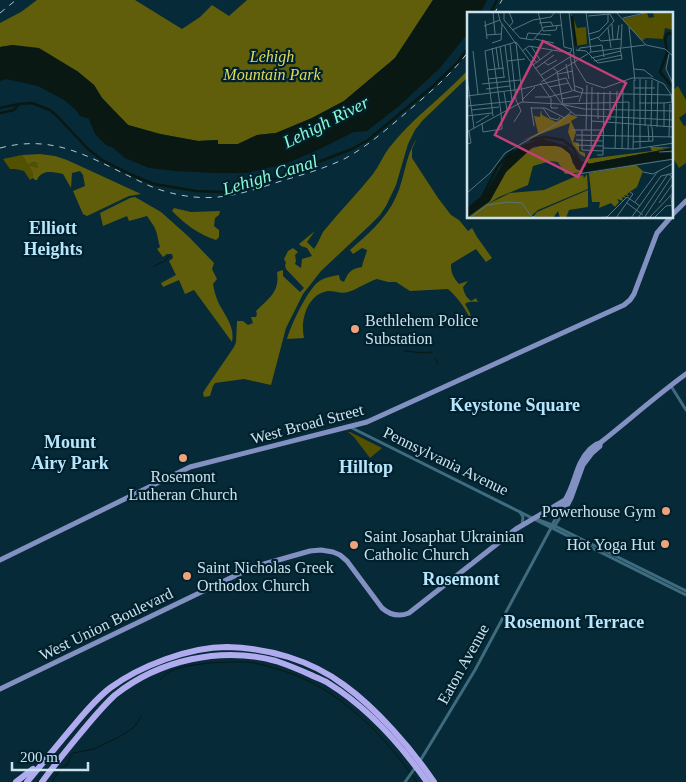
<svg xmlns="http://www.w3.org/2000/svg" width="686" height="782" font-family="'Times New Roman',serif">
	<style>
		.green { fill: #535000 }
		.forest { fill: #605e0a }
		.water { fill: #091813 }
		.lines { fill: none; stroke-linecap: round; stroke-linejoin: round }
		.stream { stroke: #091813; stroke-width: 1 }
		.canal { stroke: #091813; stroke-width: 2.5 }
		.tertiary { stroke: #3f6b7e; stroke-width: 3 }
		.primary { stroke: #8391c2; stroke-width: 5 }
		.motorway { stroke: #b0abef; stroke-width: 6 }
		.rail { stroke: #aec7d2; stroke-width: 1; stroke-dasharray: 6 6; stroke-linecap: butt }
		.poi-dot { fill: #f0a27a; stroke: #00202d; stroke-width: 2 }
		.labels { text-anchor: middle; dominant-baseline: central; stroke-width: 4.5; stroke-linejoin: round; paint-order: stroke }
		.park-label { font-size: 16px; font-style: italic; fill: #dfdb58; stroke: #00202d }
		.poi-label { font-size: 16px; fill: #cbe2ed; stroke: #00202d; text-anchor: start }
		.street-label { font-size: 16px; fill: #cbe2ed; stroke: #00202d }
		.water-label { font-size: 18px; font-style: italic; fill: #8afbd1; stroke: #00202d }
		.neighbourhood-label { font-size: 18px; font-weight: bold; fill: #b7e6fc; stroke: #00202d }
		.inset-river { fill: none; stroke: #091813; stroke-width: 2.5 }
		.inset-road { fill: none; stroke: #557480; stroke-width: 1 }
		.view { fill: #c44078; fill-opacity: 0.15; stroke: #c44078; stroke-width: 2.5 }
		.inset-edge { fill: none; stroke: #cbe2ed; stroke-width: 2.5 }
	</style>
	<rect width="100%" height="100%" fill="#062a37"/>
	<g class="green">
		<path d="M678,86L686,100V113L679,118L684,126L686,125V163L679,168L672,156V90Z"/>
		<path d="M22,155L28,165L33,162L37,163L39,167L36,168L33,173V178L30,180L24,171L15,169H10L3,159Z"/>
		<path d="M348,432H350L382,448L370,458L354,437Z"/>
	</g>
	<g class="forest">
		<path d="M37,0H135L182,29L200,17L212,5L229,16L247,0H433L395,58L344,101L312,118L276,133L257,135L238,144H217V140L198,141L160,134L128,125L102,98L94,85L77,71L13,45L0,47V23L21,12Z"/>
		<path d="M468,70V77L423,120L415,130L408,144L396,185L386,206L380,215L369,226L321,271L303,294L286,328L271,385L244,379L215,383L213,386L210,396L204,397L203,393L206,388L234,347L236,342L237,321H243L248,325L253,323L251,317H256L257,314L256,311C269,298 280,292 277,272L283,270V276L300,292L304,288L286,269L285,265L286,263L284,259L288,251L293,248L298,252L295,255L296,261L295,264L301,268L302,259L312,256L307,248L301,246L299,244L315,231L307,242L314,249C318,243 320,238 323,232C339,212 357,194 373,174C379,166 383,156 389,148C412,118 443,97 468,70Z"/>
		<path d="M417,138L412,149V158L438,198L451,215L459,220L468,231L472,228L477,237L492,258L486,262L476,249L451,264C451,273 453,277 459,284L468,281L463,287C464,293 466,297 471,301L476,298L478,302C473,302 469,301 465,304L470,313L472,323C466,309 459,299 448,289L410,291L396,282H388L377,279C367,282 358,289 348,292C341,294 335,291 328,291C307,294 300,321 304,338L287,339C291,325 306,293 317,283C322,278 332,276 339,275L340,280L344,282C349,271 351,269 362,267C363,260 366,256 367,250L362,248L353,254L350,250C367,235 386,219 396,197C405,178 405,156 417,138Z"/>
		<path d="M40,154L55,156L67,160L141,194L129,196L87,216L83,214L73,191L85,186L83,175L80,171L72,173L71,188L63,174C53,172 42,169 37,180H35L33,178V173L30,167L31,166L36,168L38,167L37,163L33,162L28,165L22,155Z"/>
		<path d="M135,197L161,212L189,237L214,263L212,269L217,279L213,284C214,291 216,297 219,304C226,317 235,327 232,342L194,290L185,294L179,280L163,287L161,283L176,275L169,261L173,258L172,254H167L163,257L157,249L160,247C158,242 158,236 156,231C154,225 150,221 147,216L129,221L127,216L103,226L100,213L130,198Z"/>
		<path d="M174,208L191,212L220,211L219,215L215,218L214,226L219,230V237L216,240C199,235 184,223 172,211Z"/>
	</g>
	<path class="water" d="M433,0H487L480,14H468V33L440,68L399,106L367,131L354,132L320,149L285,164L246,173H215L175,171L149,168L125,158L112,147L107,146L95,134L89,119L80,116L76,110L64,100L38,86L6,79L0,81V47L13,45L39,48L77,71L94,85L102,98L128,125L160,134L198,141L218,140V144H238L257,135L276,133L312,118L344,101L395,58Z"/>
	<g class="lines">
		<g class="stream">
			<path d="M154,266L165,261L169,256"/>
			<path d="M404,351L425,353L432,352"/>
			<path d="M435,358L438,364"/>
			<path d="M160,680C167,668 188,666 201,664C210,662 219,663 228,662C234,662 241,662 247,662C259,663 270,667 281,670C339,688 383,734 417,782"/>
			<path d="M52,782L60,769L68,764L71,755L73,753L94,749L119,737L133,728L138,722L141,716"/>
		</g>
		<g class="canal">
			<path d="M490,14L497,0"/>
			<path d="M0,108L19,104L32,103L50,110L57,116L88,149L102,160L132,175L154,184L196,191L223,192L263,183L292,172L352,149L368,140L432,87L457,63L468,48"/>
			<path d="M0,113L14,110L18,105"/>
		</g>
		<g class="tertiary">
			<path d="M671,386L686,410"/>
			<path d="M350,427L686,595"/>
			<path d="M520,512L523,517L522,525"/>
			<path d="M536,519L555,526L686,591"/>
			<path d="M554,527L568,505"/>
			<path d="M420,761L475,670L551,528L552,525L562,507"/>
			<path d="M405,782L415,768"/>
		</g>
		<g class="primary">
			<path d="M672,215L686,201"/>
			<path d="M553,511L568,504L571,498L583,465L592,453L600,446V443"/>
			<path d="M0,560L190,467L367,422L624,305L630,300L634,294L657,233L670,218"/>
			<path d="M0,689L247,570L264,564L310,551L321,550L333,552L340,555L347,561L382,608C390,615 399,617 409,613L516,529L565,500C576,483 575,464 590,449C594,446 595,444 600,443C629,420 656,396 686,374"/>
		</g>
		<g class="motorway">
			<path d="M16,782L33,769"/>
			<path d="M27,782C43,763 59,743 76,723C86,711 97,698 110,688C140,666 189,647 227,647C268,648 311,660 344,685C377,709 411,748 434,782"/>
			<path d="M42,782C55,764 70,746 84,729C94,717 104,705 115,695C159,660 221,646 276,661C288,665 300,670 311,675C317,678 323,680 328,683C367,707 401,745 427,782"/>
		</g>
		<g class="rail">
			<path d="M0,13L16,0"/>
			<path d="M494,14L502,0"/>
			<path d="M0,148C53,134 87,156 133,178C143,183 153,188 164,191C208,204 236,196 278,182C301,175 324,169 346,158C371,144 393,124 415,105C434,89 453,72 468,52"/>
		</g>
	</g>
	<g class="poi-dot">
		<circle cx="355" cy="329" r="5"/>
		<circle cx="183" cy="458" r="5"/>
		<circle cx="666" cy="511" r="5"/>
		<circle cx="665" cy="544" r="5"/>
		<circle cx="354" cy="545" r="5"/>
		<circle cx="187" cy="576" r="5"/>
	</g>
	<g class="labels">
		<g class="park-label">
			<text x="272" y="56">Lehigh<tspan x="272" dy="18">Mountain Park</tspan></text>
		</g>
		<g class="poi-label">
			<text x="365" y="320">Bethlehem Police<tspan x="365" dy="18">Substation</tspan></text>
			<text x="183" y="476" text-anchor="middle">Rosemont<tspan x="183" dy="18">Lutheran Church</tspan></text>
			<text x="656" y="511" text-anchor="end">Powerhouse Gym</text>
			<text x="364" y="536">Saint Josaphat Ukrainian<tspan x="364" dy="18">Catholic Church</tspan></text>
			<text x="655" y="544" text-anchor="end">Hot Yoga Hut</text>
			<text x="197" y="567">Saint Nicholas Greek<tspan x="197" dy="18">Orthodox Church</tspan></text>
		</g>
		<g class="street-label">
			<text transform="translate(307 424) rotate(-15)">West Broad Street</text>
			<text transform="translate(446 461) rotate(26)">Pennsylvania Avenue</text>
			<text transform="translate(106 624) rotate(-26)">West Union Boulevard</text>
			<text transform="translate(463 664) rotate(-61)">Eaton Avenue</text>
		</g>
		<g class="water-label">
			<text transform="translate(326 122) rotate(-27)">Lehigh River</text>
			<text transform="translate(270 175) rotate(-17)">Lehigh Canal</text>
		</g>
		<g class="neighbourhood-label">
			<text x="53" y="228">Elliott<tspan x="53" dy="21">Heights</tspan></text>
			<text x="515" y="405">Keystone Square</text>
			<text x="70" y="442">Mount<tspan x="70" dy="21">Airy Park</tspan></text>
			<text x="366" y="467">Hilltop</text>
			<text x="461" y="579">Rosemont</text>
			<text x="574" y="622">Rosemont Terrace</text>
		</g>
	</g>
	<g transform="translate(467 12)">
		<rect width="206" height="206" fill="#062a37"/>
		<path d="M104,0L110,16L119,15L120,32L108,34ZM186,0H206V18L198,16L196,27L179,26L175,29L155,7L180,1L182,6L187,5Z" fill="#535000"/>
		<path d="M74,97L75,103L89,110L102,102L111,105L104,109L109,120L106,130L112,131V139L118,141V145L113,142L106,133L101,120L103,111L55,129L71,121L67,104L73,105ZM81,132L96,136L103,142L106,152L117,160L98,162L91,150L84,149L66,154L61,173L32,185L21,192L43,181L77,178L107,165L116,163L117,166L120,162L121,177L71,198L62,206H0L22,190L39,160L59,138ZM183,135H205L187,138L206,136L121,152L120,147L185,139ZM169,153L176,159L170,175L160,182L163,184L157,183L159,186L155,185L156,189L150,187L152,190L148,195L144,191L132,196L133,190H125L122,161ZM121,178V195L102,198L99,206H93L91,199L86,206H65L70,200Z" fill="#605e0a"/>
		<path d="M75,127L100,134L117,155L187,141H206V146L117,160L109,157L103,142L93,134H67L39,160L23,189L0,205V199L16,185L40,145L56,133Z" fill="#091813"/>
		<path class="inset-river" d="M105,4L109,34M207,22L201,21L198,26L200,41L193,60L207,77M63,128L78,125L96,128L106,136L113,150L122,153L207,137M0,198L15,185L31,154L47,137"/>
		<path class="inset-road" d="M26,0L28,22M31,0L33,9L49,32M42,0L46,10L42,15M71,0L76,19L89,18L90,14M93,0L97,35L105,37L103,41M102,0L108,52L119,70L137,76L165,66H184L197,72L207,87M119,0L124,40M149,0L179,33L198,37L207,45M37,1V8L53,26L66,28L77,15L95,13M121,4L143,2L147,9M156,6L182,0M18,9L20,27M72,11L84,10L86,14M145,12L146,28M17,14L33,8M162,15L168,69M141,16L144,36M45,18L66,8L84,5L88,0M122,22L132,19L141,10V2M19,23L34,22M131,26L134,29L154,27M59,27L61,21L84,23M68,27L87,31M123,28L132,25L147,9M150,28L152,13M49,30L95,92L108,103L207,108M25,31L34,28L35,12M49,31L56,90M43,32L49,88L54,99L47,110M38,33L45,89M33,34L37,65M64,34L73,48M29,35L32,56M154,35L155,12M25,36L34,101M58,36L70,51M109,38L119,39L131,51L155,47L153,35M6,39L11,82M55,39L62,34L85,38M111,39L113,36L135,33L137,45M103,41L108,79M202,42L199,57L207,74M124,46L154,39M40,49L58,47M127,49L155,43M77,50L81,53L90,48M99,52L102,67M66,53L86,38L103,41M86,56L90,59L96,92L162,90L161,137M68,57L87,43M167,57L177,58L186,65M20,58L37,56M91,62L106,59M74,63L103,45M0,65L7,116M21,67L38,65M74,70L124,40L178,33M73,71L84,87V96H91M15,72L53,68M108,74L116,77L112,90M82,75L102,71M167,76H188M19,77L43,74M37,80L40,98M0,84L55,77L99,66L105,78L115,81L206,83M68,85H82L105,79M94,87L112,84M55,88L68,75M172,91H197V115M197,91L205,90L204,82M0,94L47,89M64,95L67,114M64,96H78L98,106M76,96L83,106L91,108L93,105M4,98L32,95M167,98V68M0,104L25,101M26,104L18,39L49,30M131,107V80M143,108V79M125,109L207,115M9,111L22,103M15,111L16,120L35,117L34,101M178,114L179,68M181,114L182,129M184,115L185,68M190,115L191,70M105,118H136M115,118V138L136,139M119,118L120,73M0,120L55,90L93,92L117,97L207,99M109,123L207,125M202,125L203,92M109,128L136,129M166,130L186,129L185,115M0,132L4,131L2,119M109,133L136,134M136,136L167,137L207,131M173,136V67M148,137L150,79M155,137L156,79M166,137L167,98M192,140L207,139M124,141L125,75M130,143H136L137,80M176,160L186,162L207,151M105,163L207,147M0,181L23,161L38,141L93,110L104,100M204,184L206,206M168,190L191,159M160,191L176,203M192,191L207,170M3,206L20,193L41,190L55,191L64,204L73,206M127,206L140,205L160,185L173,194M149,206L166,182L163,180M164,206L194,164L207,161M171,206L201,162L207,166M177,206L205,164M182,206L207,180M187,206L199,194L207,193"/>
		<path class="view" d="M76,29L159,71L111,165L28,123Z"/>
		<rect width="206" height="206" class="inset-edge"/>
	</g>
	<path d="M12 762v8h76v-8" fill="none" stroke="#cbe2ed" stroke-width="2.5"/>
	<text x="20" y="762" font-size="15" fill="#cbe2ed" stroke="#00202d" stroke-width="4" paint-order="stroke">200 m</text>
</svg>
